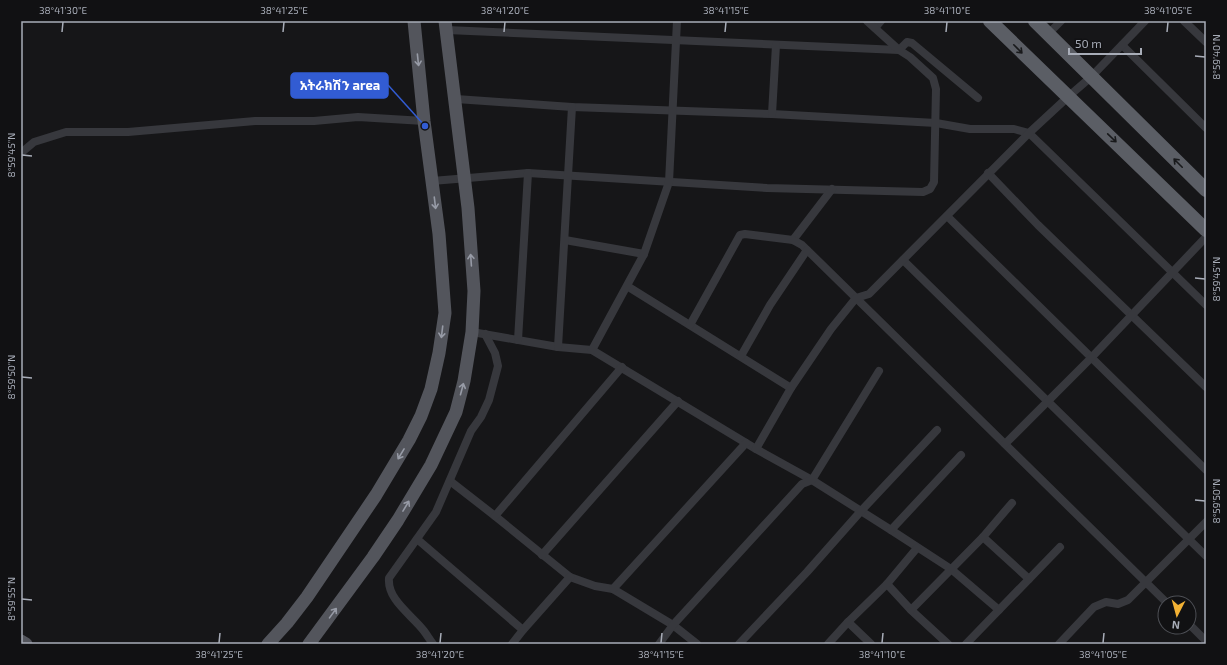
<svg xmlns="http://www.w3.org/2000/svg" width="1227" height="665" font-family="'Exo 2','Noto Sans Ethiopic',sans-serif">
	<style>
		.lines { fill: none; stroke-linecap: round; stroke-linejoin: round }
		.minor { stroke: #37383d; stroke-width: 8 }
		.primary { stroke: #53555c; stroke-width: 13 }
		.trunk { stroke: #5b5e65; stroke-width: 14 }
		.oneway { stroke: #18191b }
		.oneway2 { stroke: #979ba6 }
		.ticks { fill: none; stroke: #a8adb8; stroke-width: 1.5 }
		.leader { fill: none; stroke: #325cd3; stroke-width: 1.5 }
		.callout-dot { fill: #325cd3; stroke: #111113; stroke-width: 1.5 }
		.callout { fill: #325cd3; stroke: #325cd3; stroke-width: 1.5 }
		.callout-label { font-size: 13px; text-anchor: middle; font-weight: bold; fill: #fff }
		.neatline { fill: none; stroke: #a8adb8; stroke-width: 1.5 }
		.ticks-label { font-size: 10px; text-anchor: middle; fill: #a8adb8 }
	</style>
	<rect width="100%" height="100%" fill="#161618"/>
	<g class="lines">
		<g class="minor">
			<path d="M1184,21L1206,42"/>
			<path d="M875,28L881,21"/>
			<path d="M447,30L899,50L907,42L912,43L978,98"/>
			<path d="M1048,34L1061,21"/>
			<path d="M1122,45L1206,128"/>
			<path d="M456,99L572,107L772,114L936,123L970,129H1014L1029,133L1206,305"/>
			<path d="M772,114L776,45"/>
			<path d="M21,153L34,142L66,132H128L255,121H314L358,117L424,121"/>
			<path d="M988,173L1038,225L1206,387"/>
			<path d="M432,181L528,173L767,188L923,192L930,189L934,182L936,89L933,78L910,57L899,50L867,21"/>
			<path d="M947,216L1206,470"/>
			<path d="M565,240L644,254"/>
			<path d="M793,240L832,189"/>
			<path d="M903,260L1206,556"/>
			<path d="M627,286L791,388"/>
			<path d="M690,325L740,235L745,234L793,240L802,245L1167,603"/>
			<path d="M472,332L558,347L592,350L756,449L812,480L891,530L951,569L999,610"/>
			<path d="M518,340L528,173"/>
			<path d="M558,347L572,107"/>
			<path d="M592,350L644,254L669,182L677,21"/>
			<path d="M741,356L770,305L807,250"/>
			<path d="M1005,444L1091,358L1206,237"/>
			<path d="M756,449L791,388L831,329L856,298L869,294L1029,133L1069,96L1091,77L1145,21"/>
			<path d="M450,481L495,516L570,577L595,586L613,589L673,625L697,644"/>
			<path d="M495,516L622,367"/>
			<path d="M891,530L961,455"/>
			<path d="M983,537L1029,579"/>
			<path d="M417,539L523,630"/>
			<path d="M542,555L678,401"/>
			<path d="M887,584L911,610L948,644"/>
			<path d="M613,589L746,443"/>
			<path d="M911,610L983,537L1012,503"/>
			<path d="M848,622L871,644"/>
			<path d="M1189,624L1206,641"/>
			<path d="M433,644C430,640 427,635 424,631C412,615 387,600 389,578L436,512L471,431L481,417L489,400L498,366L495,353L485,334"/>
			<path d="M512,644L523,630L570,577"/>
			<path d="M659,644L673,625L802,484L812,480L879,371"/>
			<path d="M739,644L807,572L861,511L937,430"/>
			<path d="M828,644L848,622L887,584L917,548"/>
			<path d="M966,644L1060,547"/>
			<path d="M1059,644L1094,607L1106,602L1118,604L1128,600L1206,522"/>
		</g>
		<g class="primary">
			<path d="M21,641L26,644"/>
			<path d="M268,644L287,623L307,597L376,495L409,440L421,416L431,389L439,353L445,313L439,234L424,121L414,21"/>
			<path d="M309,644L373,557L398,520L431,465L456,412L464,381L472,332L474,291L468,208L445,21"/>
		</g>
		<g class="trunk">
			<path d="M990,21L1206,230"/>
			<path d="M1035,21L1206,190"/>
		</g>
	</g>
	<defs><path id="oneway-shaft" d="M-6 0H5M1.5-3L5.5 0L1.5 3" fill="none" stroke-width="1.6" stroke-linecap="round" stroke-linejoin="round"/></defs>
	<g class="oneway">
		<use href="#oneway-shaft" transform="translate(1018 49) rotate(45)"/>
		<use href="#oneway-shaft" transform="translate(1112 138) rotate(44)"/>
		<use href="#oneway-shaft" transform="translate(1178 163) rotate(-135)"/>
	</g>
	<g class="oneway2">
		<use href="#oneway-shaft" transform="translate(418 60) rotate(84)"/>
		<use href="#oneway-shaft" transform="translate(435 203) rotate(83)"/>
		<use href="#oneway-shaft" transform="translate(471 260) rotate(-94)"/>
		<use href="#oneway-shaft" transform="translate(442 332) rotate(97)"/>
		<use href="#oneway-shaft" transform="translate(462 389) rotate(-75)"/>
		<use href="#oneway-shaft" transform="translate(401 454) rotate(121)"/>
		<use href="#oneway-shaft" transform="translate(406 506) rotate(-59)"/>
		<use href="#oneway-shaft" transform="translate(333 613) rotate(-54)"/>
	</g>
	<path class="ticks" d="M62,32L63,22M283,32L284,22M504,32L505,22M725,32L726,22M946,32L947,22M1167,32L1168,22M1195,56L1205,57M22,155L32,156M1195,278L1205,279M22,377L32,378M1195,500L1205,501M22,599L32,600M219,643L220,633M440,643L441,633M661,643L662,633M882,643L883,633M1103,643L1104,633"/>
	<path class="leader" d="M425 126L388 85"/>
	<circle class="callout-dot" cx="425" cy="126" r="4"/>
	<rect class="callout" x="291" y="73" width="97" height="25" rx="4"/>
	<g class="callout-label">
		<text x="340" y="90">አትራክሽን area</text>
	</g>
	<rect width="1227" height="665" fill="none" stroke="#111113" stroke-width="44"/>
	<g transform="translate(1177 615) rotate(186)"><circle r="19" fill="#111113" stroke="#4d4f55"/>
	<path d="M0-3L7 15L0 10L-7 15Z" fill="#f2b134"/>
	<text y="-6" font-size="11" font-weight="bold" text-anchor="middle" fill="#a8adb8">N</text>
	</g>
	<path d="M1069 48v6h72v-6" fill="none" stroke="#a8adb8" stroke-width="2"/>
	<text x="1075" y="48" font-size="12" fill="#a8adb8" stroke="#111113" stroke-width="3" paint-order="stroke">50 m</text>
	<rect x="22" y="22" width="1183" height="621" class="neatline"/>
	<g class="ticks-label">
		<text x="63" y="14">38°41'30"E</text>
		<text x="284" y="14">38°41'25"E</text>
		<text x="505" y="14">38°41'20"E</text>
		<text x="726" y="14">38°41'15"E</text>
		<text x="947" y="14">38°41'10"E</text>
		<text x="1168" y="14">38°41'05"E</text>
		<text transform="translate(1216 57) rotate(-90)" y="4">8°59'40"N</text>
		<text transform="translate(11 155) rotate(-90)" y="4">8°59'45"N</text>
		<text transform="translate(1216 279) rotate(-90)" y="4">8°59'45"N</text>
		<text transform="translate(11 377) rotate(-90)" y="4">8°59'50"N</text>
		<text transform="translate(1216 501) rotate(-90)" y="4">8°59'50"N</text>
		<text transform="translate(11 599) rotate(-90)" y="4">8°59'55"N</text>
		<text x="219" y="658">38°41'25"E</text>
		<text x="440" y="658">38°41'20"E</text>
		<text x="661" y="658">38°41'15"E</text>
		<text x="882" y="658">38°41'10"E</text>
		<text x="1103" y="658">38°41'05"E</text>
	</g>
</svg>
